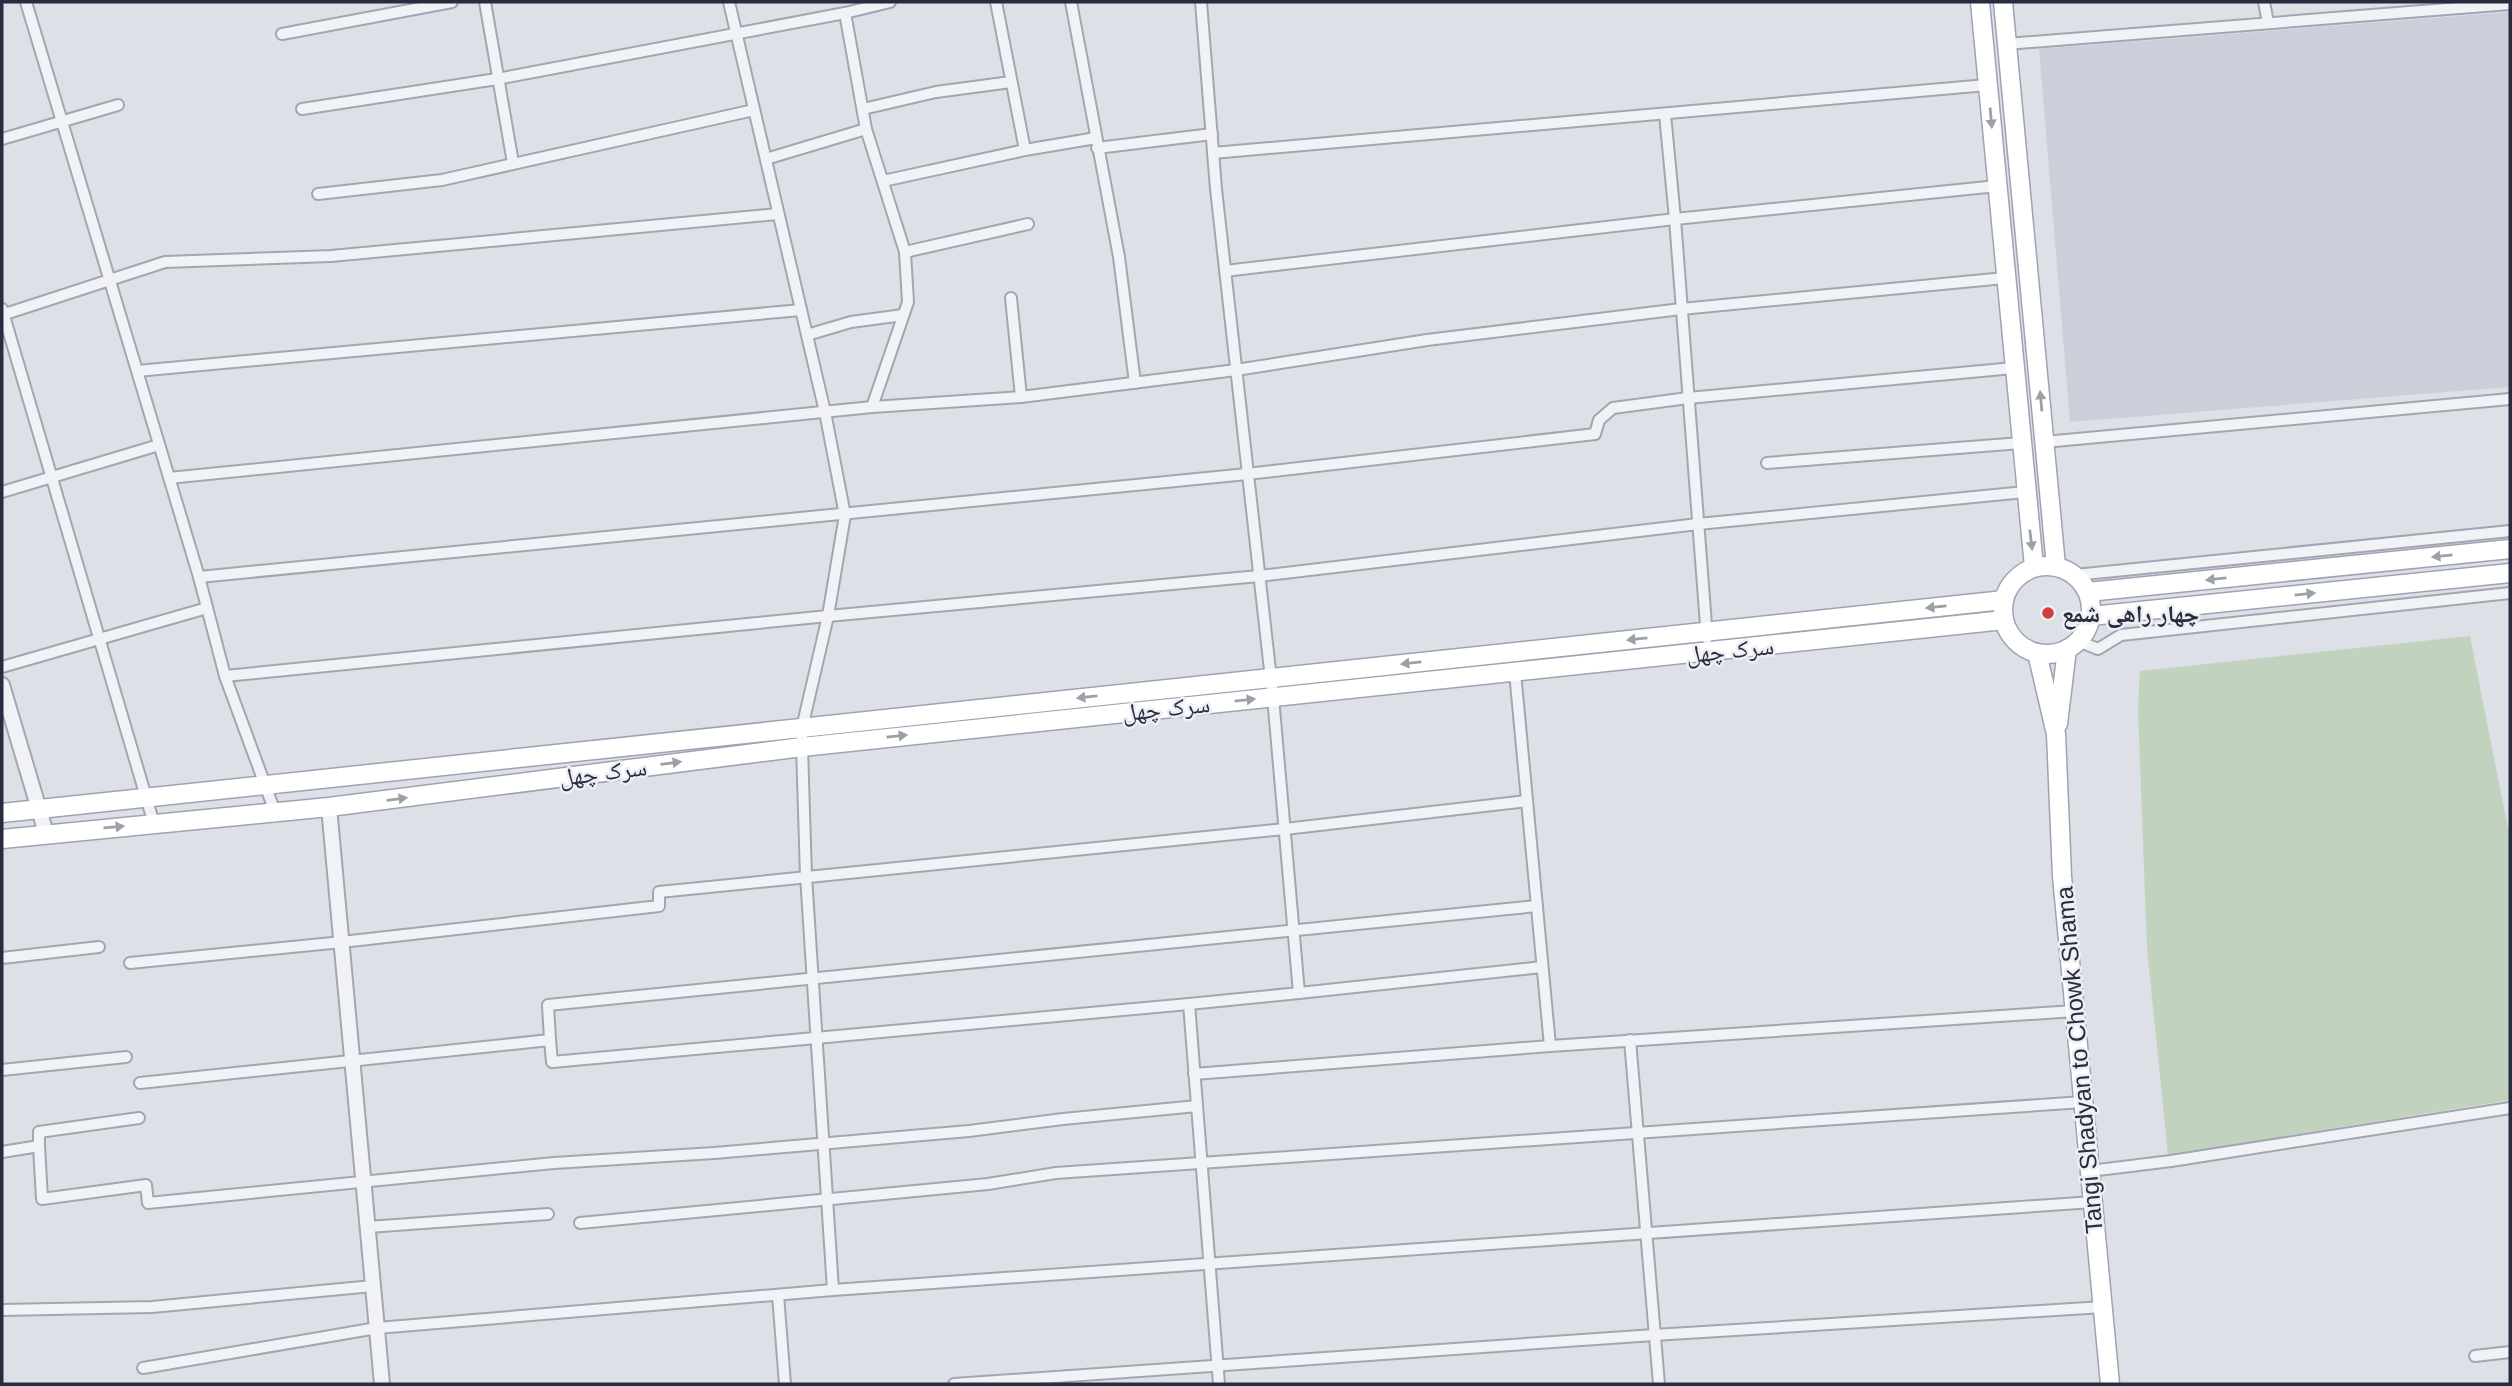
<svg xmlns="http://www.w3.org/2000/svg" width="2512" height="1386" font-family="Arial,'Noto Naskh Arabic',sans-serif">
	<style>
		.built { fill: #cccfda }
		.green { fill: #c1d2bf }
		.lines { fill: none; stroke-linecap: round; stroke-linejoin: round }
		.minor-casing { stroke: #a3a6b2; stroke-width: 14 }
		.tertiary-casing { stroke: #a3a6b2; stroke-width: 18 }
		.primary-casing { stroke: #9da3b3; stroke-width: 21 }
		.minor { stroke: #f0f2f6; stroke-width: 10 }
		.tertiary { stroke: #f0f2f6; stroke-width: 14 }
		.primary { stroke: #fff; stroke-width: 18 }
		.oneway { fill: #9ea0a8 }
		.poi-dot { fill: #cf4042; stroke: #edeff5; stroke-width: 2.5 }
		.labels { text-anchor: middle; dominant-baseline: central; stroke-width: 5; stroke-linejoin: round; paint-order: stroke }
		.poi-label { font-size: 24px; font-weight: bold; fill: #272c3e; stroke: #edeff5; text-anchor: start }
		.street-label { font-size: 24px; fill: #272c3e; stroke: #edeff5 }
	</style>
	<rect width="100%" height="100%" fill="#dee0e8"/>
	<path class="built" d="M2510,12V387L2070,422L2039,49Z"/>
	<path class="green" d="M2470,636L2510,839V1100L2168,1155L2147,949L2138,710L2140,671Z"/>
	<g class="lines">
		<g class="minor-casing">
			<g id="minor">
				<path d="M26,2L199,577L225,676L275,812"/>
				<path d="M485,2L513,163"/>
				<path d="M729,2L825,412L845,515L828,616L802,728V747L806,876L833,1290"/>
				<path d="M1071,2L1119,257L1135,383"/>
				<path d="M1201,2L1216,189L1273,697L1299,993L1189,1004L1219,1384"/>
				<path d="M2264,2L2268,23"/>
				<path d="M845,13L866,129L905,252L908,302L872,407"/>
				<path d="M282,34L452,2"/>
				<path d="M2007,44L2510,4"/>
				<path d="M302,109L497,79L845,13L890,2"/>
				<path d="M863,109L936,92L1011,82"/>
				<path d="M1665,114L1675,219L1707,638"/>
				<path d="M2,139L118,105"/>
				<path d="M1097,148L1212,134"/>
				<path d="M1025,150L1096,138"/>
				<path d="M1213,153L1987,85"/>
				<path d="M766,159L866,129"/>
				<path d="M883,181L1025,150L996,2"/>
				<path d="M318,194L442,180L754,110"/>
				<path d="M905,252L1028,224"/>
				<path d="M1225,271L1675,219L1997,186"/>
				<path d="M1011,298L1021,397"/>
				<path d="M2,309L154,824"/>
				<path d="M2,315L165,262L331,256L778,214"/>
				<path d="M807,335L851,322L903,315"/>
				<path d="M137,371L801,310"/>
				<path d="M2044,442L2510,399"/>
				<path d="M1767,463L2021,443"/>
				<path d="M169,478L872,407L1021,397L1236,370L1427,340L1681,309L2005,278"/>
				<path d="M2,492L159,445"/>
				<path d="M2075,575L2510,531"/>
				<path d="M199,577L1247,474L1595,434L1599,420L1613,408L1688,398L2014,368"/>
				<path d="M2078,641L2098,649L2121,635L2510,593"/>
				<path d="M2,667L207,608"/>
				<path d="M1515,672L1550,1046"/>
				<path d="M225,676L828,616L1259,576L1698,524L2025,492"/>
				<path d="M2,958L99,947"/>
				<path d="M130,963L342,942L659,906V892L1285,829L1527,801"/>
				<path d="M1299,993L1542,967"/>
				<path d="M550,1040L548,1005L1537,906"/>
				<path d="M1630,1040L1659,1384"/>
				<path d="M2,1070L126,1057"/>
				<path d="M1194,1074L1550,1046L2075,1011"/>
				<path d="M140,1083L550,1040L552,1062L1189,1004"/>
				<path d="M39,1146V1132L139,1118"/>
				<path d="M2,1152L39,1146L42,1199L146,1185L148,1203L554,1163L714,1153L969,1131L1063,1119L1197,1106"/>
				<path d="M2090,1171L2171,1161L2510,1108"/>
				<path d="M580,1223L988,1184L1056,1173L2083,1102"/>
				<path d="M368,1227L548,1214"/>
				<path d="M778,1295L785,1384"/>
				<path d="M2,1310L152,1307L373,1286"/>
				<path d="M2475,1356L2510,1352"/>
				<path d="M143,1368L377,1328L833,1290L2093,1202"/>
				<path d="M954,1384L1654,1335L2103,1307"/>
			</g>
		</g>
		<g class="tertiary-casing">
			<g id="tertiary">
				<path d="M2,685L46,833"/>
				<path d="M329,807L382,1384"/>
			</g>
		</g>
		<g class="primary-casing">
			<g id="primary">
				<path d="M1980,2L2034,567"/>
				<path d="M2003,2L2056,566"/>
				<circle cx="2047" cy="610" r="44"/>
				<path d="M2088,592L2510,549"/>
				<path d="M2091,616L2510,573"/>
				<path d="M2037,653L2056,734L2062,876L2110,1384"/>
				<path d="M2058,724L2067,649"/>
				<path d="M2,813L2004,600"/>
				<path d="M2,839L329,807L802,747L2004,620"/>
			</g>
		</g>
		<use href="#minor" class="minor"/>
		<use href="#tertiary" class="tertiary"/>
		<use href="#primary" class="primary"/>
	</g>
	<defs><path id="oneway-solid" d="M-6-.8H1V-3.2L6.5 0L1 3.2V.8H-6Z" transform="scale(1.75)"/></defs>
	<g class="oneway">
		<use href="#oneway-solid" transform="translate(1991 118) rotate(85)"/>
		<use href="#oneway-solid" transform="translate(2041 401) rotate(-95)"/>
		<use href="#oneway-solid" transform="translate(2031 540) rotate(83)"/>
		<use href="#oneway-solid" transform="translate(2442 556) rotate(174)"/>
		<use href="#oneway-solid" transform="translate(2216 579) rotate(174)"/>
		<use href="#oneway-solid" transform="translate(2305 594) rotate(-6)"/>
		<use href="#oneway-solid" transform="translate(1936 607) rotate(174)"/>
		<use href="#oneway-solid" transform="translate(1637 639) rotate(174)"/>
		<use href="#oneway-solid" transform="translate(1411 663) rotate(174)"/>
		<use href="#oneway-solid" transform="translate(1087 697) rotate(174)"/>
		<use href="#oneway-solid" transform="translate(1245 700) rotate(-6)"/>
		<use href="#oneway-solid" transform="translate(897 736) rotate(-6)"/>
		<use href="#oneway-solid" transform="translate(671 763) rotate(-7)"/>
		<use href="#oneway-solid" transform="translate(397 799) rotate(-7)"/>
		<use href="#oneway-solid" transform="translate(114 827) rotate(-5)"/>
	</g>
	<circle class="poi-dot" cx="2048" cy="613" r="7"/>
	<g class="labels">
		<g class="poi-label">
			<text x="2062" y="613">چهار راهی شمع</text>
		</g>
		<g class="street-label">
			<text transform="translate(1730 650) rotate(-6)">سرک چهل</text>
			<text transform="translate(1166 708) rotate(-6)">سرک چهل</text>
			<text transform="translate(603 772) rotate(-7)">سرک چهل</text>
			<text transform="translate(2079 1060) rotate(-95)">Tangi Shadyan to Chowk Shama</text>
		</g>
	</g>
	<rect width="2512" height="1386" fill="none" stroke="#272c3e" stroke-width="7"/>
</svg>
